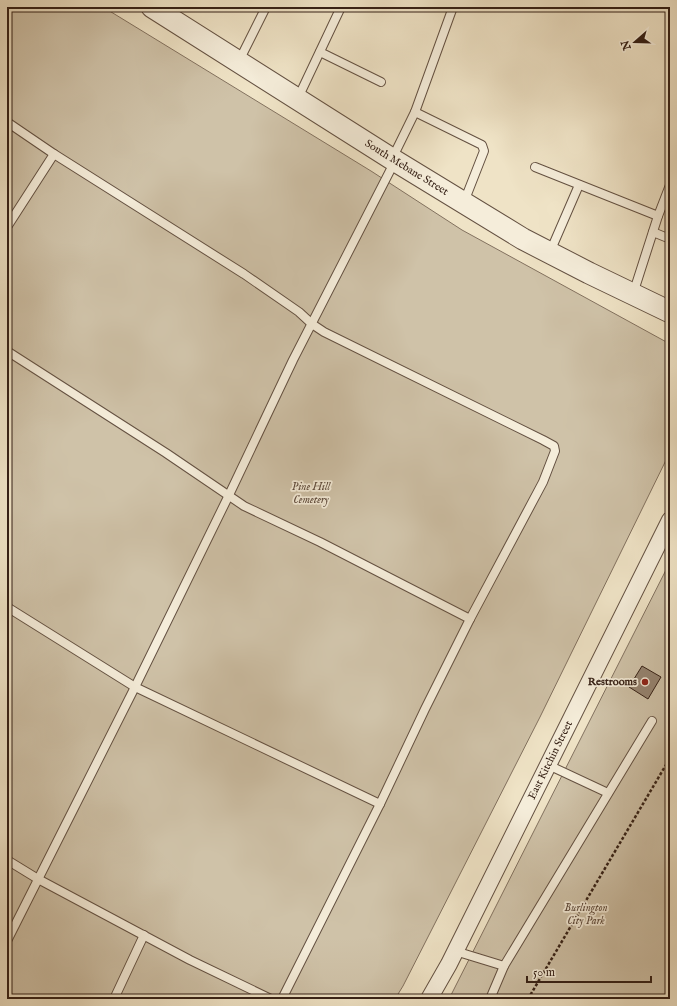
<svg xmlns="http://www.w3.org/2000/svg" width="677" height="1006" font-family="'IM FELL English',serif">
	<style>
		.green { fill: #cfc2a8; stroke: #82715f }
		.building { fill: #968572; stroke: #352016 }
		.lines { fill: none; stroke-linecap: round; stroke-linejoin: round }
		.service-casing { stroke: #645142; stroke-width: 10 }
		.minor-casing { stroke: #645142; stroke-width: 18 }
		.tertiary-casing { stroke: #645142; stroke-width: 23 }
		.path { stroke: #352016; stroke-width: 2.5; stroke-dasharray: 3 2; stroke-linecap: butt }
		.service { stroke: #f5edda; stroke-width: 8 }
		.minor { stroke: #f5edda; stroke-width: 16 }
		.tertiary { stroke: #f5edda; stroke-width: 21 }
		.poi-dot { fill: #8f2418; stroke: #f5edda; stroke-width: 1.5 }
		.labels { text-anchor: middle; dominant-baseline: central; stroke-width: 3.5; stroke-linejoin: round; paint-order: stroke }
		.street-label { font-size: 11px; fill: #352016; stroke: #f5edda }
		.park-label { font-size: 11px; font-style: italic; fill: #5c483a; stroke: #f5edda }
		.poi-label { font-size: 11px; font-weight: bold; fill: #352016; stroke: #f5edda; text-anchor: end }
	</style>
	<rect width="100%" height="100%" fill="#efe3c6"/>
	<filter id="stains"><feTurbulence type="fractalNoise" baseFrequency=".005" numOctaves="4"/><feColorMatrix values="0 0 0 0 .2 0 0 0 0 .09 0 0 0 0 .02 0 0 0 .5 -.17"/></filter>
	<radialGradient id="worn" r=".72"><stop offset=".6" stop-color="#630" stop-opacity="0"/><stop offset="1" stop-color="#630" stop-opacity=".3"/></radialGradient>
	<g class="green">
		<path d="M7,7H103L371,171L462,230L670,344V452L540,717L403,986L395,999H7Z"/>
		<path d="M670,562V999H449Z"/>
	</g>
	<path class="building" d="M642,666L661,677L648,699L629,687Z"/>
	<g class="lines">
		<g class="service-casing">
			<g id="service">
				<path d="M320,52L381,82"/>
				<path d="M239,61L266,7"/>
				<path d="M298,98L341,7"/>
				<path d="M415,112L453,7"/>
				<path d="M7,122L54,154L244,274L299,312L312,324L324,332L543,440L554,446L555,451L543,482L470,619L425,709L380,804L282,999"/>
				<path d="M392,159L415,112L482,145L484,151L464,202"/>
				<path d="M535,167L658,216"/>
				<path d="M7,227L54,154"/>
				<path d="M653,232L670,239"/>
				<path d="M550,252L579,185"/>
				<path d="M633,294L658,216L670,185"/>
				<path d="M7,351L166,453L244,506L320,542L470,619"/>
				<path d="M7,607L135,687L380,804"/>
				<path d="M548,765L608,793"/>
				<path d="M7,860L38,879L190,960L271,999"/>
				<path d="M7,941L135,687L229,495L293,360L395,161"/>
				<path d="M455,951L504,966L652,721"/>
				<path d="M114,999L144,935"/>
				<path d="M490,999L504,966"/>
			</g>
		</g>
		<g class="minor-casing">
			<g id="minor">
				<path id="s1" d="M429,999L449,964L670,520"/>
			</g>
		</g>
		<g class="tertiary-casing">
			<g id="tertiary">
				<path id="s2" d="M152,7L392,159L523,239L589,273L670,312"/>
			</g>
		</g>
		<path class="path" d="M528,999L670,758"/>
		<use href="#service" class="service"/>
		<use href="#minor" class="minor"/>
		<use href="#tertiary" class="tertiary"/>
	</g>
	<circle class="poi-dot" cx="645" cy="682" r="4"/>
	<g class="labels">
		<g class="street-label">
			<text stroke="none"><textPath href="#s2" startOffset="301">South Mebane Street</textPath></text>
			<text stroke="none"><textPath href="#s1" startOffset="268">East Kitchin Street</textPath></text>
		</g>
		<g class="park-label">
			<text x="311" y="487">Pine Hill<tspan x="311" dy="13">Cemetery</tspan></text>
			<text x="586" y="908">Burlington<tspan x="586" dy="13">City Park</tspan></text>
		</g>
		<g class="poi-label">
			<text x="637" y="682">Restrooms</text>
		</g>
	</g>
	<rect width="677" height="1006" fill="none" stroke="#efe3c6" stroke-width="24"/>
	<rect x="8" y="8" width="661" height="990" fill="none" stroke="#352016" stroke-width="2"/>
	<rect x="12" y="12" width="653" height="982" fill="none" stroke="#352016"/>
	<g transform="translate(635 42) rotate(250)" stroke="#f5edda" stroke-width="3" paint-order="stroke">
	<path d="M0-3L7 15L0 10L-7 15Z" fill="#352016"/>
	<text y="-6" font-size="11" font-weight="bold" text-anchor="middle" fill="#352016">N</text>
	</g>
	<path d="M527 976v6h124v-6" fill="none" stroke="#352016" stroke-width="2"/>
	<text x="533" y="976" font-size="12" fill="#352016" stroke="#f5edda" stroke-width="3" paint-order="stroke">50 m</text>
	<rect width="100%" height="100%" filter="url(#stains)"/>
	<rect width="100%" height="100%" fill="url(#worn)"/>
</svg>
